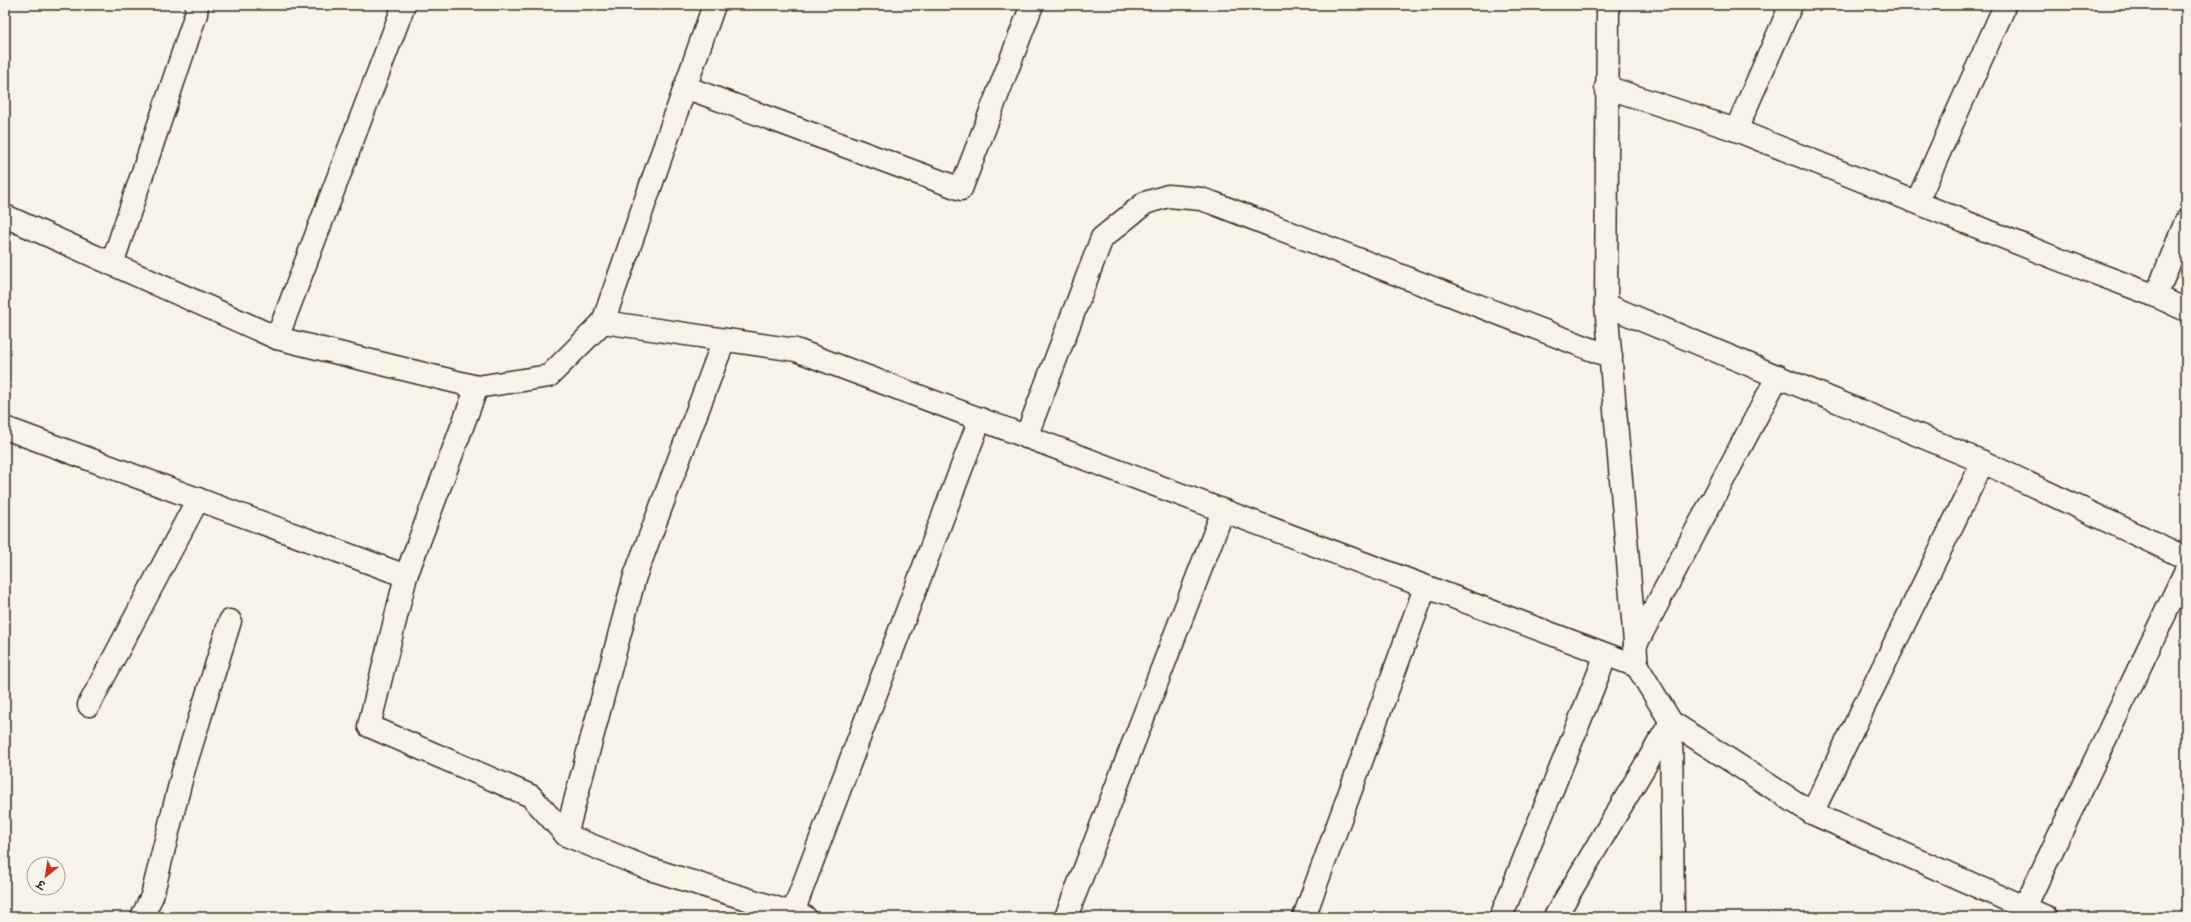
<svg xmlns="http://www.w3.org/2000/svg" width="2191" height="922" font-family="Sriracha,'Playpen Sans Deva',sans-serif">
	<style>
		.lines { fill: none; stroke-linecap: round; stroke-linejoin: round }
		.minor-casing { stroke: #3b2a1e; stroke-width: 25 }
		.minor { stroke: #f7f3e8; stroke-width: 22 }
	</style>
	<rect width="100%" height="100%" fill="#f7f3e8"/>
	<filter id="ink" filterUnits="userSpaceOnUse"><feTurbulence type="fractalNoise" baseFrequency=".025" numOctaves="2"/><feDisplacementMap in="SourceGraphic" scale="8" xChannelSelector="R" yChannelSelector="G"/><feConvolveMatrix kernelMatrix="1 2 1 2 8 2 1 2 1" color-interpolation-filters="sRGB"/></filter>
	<g filter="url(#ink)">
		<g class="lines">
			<g class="minor-casing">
				<g id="minor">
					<path d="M1608,5L1606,305L1637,666L1671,722L1673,917"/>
					<path d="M685,87L961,189L1032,5"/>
					<path d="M1606,87L1736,130L2055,258L2156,296L2186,310"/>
					<path d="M1736,130L1791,5"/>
					<path d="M1917,202L2003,10"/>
					<path d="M5,216L277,338L477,387L549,376L603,322L714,5"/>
					<path d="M112,264L196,14L197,5"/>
					<path d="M2156,296L2186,221"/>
					<path d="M1606,305L1983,462L2186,558"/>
					<path d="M603,322L796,350L1637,666"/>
					<path d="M277,338L404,5"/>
					<path d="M477,387L406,576L369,726L531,796L566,835L647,868L805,917"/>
					<path d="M5,428L406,576"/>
					<path d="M1026,437L1102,238L1145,203L1168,196L1201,199L1213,203L1611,357"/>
					<path d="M1635,646L1778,376"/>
					<path d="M89,705L198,499"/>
					<path d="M1812,813L1983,462"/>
					<path d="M566,835L635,576L724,340"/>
					<path d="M2025,907L2186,570"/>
					<path d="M793,912L980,419"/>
					<path d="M142,917L152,896L183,772L230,621"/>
					<path d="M1066,917L1223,511"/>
					<path d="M1304,917L1425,588"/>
					<path d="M1501,917L1606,655"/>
					<path d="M1555,917L1671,722L1812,813L2046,917"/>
				</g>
			</g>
			<use href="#minor" class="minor"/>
		</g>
	</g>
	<rect width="2191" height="922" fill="none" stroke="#f7f3e8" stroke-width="20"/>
	<rect x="10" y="10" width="2171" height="902" fill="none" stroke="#3b2a1e" stroke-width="1.5" filter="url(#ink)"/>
	<g transform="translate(46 876) rotate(210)"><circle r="19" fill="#f7f3e8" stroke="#aca397"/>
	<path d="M0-3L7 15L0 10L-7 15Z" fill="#c8321e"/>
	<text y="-6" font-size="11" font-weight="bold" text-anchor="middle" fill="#3b2a1e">उ</text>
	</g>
</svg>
